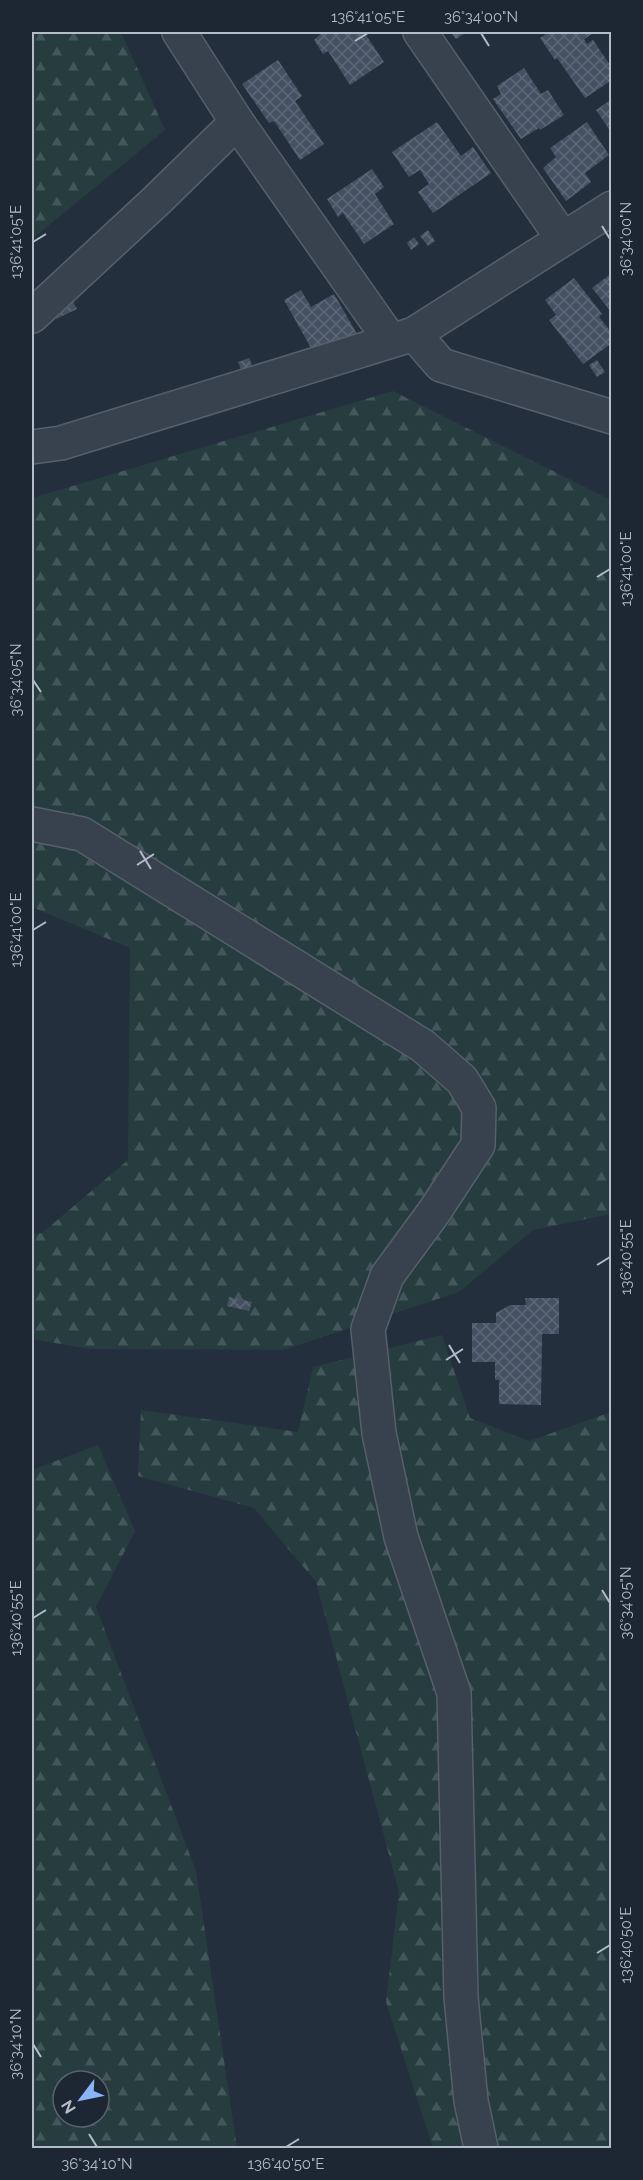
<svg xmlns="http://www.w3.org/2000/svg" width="643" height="2180" font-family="Raleway,sans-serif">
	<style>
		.forest { fill: url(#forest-firs); fill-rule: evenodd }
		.building { fill: url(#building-cross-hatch) }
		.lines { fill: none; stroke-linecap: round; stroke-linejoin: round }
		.minor-casing { stroke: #565f6c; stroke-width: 36 }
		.tertiary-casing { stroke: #565f6c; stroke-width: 36 }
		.minor { stroke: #38414e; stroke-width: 33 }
		.tertiary { stroke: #38414e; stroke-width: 33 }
		.ticks { fill: none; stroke: #b4bcc9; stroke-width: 2 }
		.neatline { fill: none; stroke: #b4bcc9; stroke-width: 2 }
		.ticks-label { font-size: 15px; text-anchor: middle; fill: #b4bcc9 }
	</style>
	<defs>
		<pattern id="forest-firs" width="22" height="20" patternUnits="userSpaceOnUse" patternTransform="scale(1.5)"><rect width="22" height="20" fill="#263c3f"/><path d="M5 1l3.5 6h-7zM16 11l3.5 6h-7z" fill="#435659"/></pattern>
		<pattern id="building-cross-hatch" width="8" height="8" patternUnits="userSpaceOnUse" patternTransform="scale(1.5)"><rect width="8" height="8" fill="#455162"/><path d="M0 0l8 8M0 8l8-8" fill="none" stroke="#5d6877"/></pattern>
	</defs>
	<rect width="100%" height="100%" fill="#242f3e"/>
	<g class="forest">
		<path d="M32,32H121L165,130L32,239Z"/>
		<path d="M393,391L611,500V1214L533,1230L459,1292L283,1350L90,1349L32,1339V1234L42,1233L128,1160L130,948L32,907V498Z"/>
		<path d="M442,1335L470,1418L529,1441L611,1412V2148H433L386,2002L399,1892L316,1582L254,1508L138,1476L141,1410L298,1432L313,1367Z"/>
		<path d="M98,1445L135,1531L96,1607L196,1871L237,2148H32V1470ZM63,2081H99V2117H63Z"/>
	</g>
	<g class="building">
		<path d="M323,32H364L384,62L350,85L328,51L323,54L314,40Z"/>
		<path d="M450,32H467L456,39Z"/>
		<path d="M549,32H590L592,34L584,39L587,44L593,40L612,68V80L585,98L557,58L555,60L540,38Z"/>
		<path d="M278,60L302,96L295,101L324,144L300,160L274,121L269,123L242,84Z"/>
		<path d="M524,68L541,94L548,90L564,115L540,130L539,128L521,139L493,99L501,94L497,86Z"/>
		<path d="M612,99V127L609,129L596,110Z"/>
		<path d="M437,122L461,156L473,147L491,173L433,213L418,192L429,184L420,170L409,177L392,152Z"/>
		<path d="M587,122L609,155L585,173L591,182L566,201L543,168L556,157L550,148Z"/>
		<path d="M372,169L384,187L375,194L394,224L364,244L343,213L338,217L327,199Z"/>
		<path d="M428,230L435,241L428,246L420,236Z"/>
		<path d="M414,237L419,244L411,250L407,243Z"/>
		<path d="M612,273V313L592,288Z"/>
		<path d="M574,278L602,314L599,317L612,333V343L583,364L549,320L556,315L545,300Z"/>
		<path d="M301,290L311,307L334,294L357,334L316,357L284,300Z"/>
		<path d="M67,291L77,309L56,319L50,307Z"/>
		<path d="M249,358L259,380L247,384L238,362Z"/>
		<path d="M597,360L605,372L597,377L589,365Z"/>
		<path d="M229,1297L252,1302L249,1311L227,1306Z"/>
		<path d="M525,1298H559V1334H542L541,1405L499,1404V1380H495V1362H472V1323H496V1313L510,1305H526Z"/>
	</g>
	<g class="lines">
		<g class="minor-casing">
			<g id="minor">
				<path d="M179,32L237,122L391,341"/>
				<path d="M420,32L563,239"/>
				<path d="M32,316L155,202L237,122"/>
				<path d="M414,334L441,365L612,417"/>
				<path d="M32,447L61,443L414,334L612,208"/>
			</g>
		</g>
		<g class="tertiary-casing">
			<path id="tertiary" d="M32,824L82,834L423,1046L462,1080L479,1108L478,1145L434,1212L387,1276L368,1329L379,1433L401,1537L454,1693L461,1997L471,2101L481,2148"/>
		</g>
		<use href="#minor" class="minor"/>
		<use href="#tertiary" class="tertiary"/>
	</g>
	<path class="ticks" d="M481,33L489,46M355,41L368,33M602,226L610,239M33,242L46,234M597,577L610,569M33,680L41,692M140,851L151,869M137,865L154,854M33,930L46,922M597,1265L610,1257M449,1345L460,1363M446,1360L463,1349M602,1590L610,1603M33,1618L46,1610M597,1953L610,1945M33,2044L41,2057M89,2134L97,2147M286,2147L299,2139"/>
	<rect width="643" height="2180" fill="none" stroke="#1d2633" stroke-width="66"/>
	<g transform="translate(81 2099) rotate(238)"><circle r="28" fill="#1d2633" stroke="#59626f" stroke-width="1.5"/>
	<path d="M0-4.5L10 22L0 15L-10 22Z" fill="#8ab4f8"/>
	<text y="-9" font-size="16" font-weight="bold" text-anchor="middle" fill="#b4bcc9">N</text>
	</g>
	<rect x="33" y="33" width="577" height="2114" class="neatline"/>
	<g class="ticks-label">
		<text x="368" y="22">136°41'05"E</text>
		<text x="481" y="22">36°34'00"N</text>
		<text transform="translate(626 239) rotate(-90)" y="5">36°34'00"N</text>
		<text transform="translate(16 242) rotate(-90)" y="5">136°41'05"E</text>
		<text transform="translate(626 569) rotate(-90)" y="5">136°41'00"E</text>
		<text transform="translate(16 680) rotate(-90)" y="5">36°34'05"N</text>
		<text transform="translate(16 930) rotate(-90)" y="5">136°41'00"E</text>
		<text transform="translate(626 1257) rotate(-90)" y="5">136°40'55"E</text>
		<text transform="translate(626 1603) rotate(-90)" y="5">36°34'05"N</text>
		<text transform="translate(16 1618) rotate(-90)" y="5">136°40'55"E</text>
		<text transform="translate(626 1945) rotate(-90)" y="5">136°40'50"E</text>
		<text transform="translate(16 2044) rotate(-90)" y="5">36°34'10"N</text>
		<text x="97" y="2169">36°34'10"N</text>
		<text x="286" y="2169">136°40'50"E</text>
	</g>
</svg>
